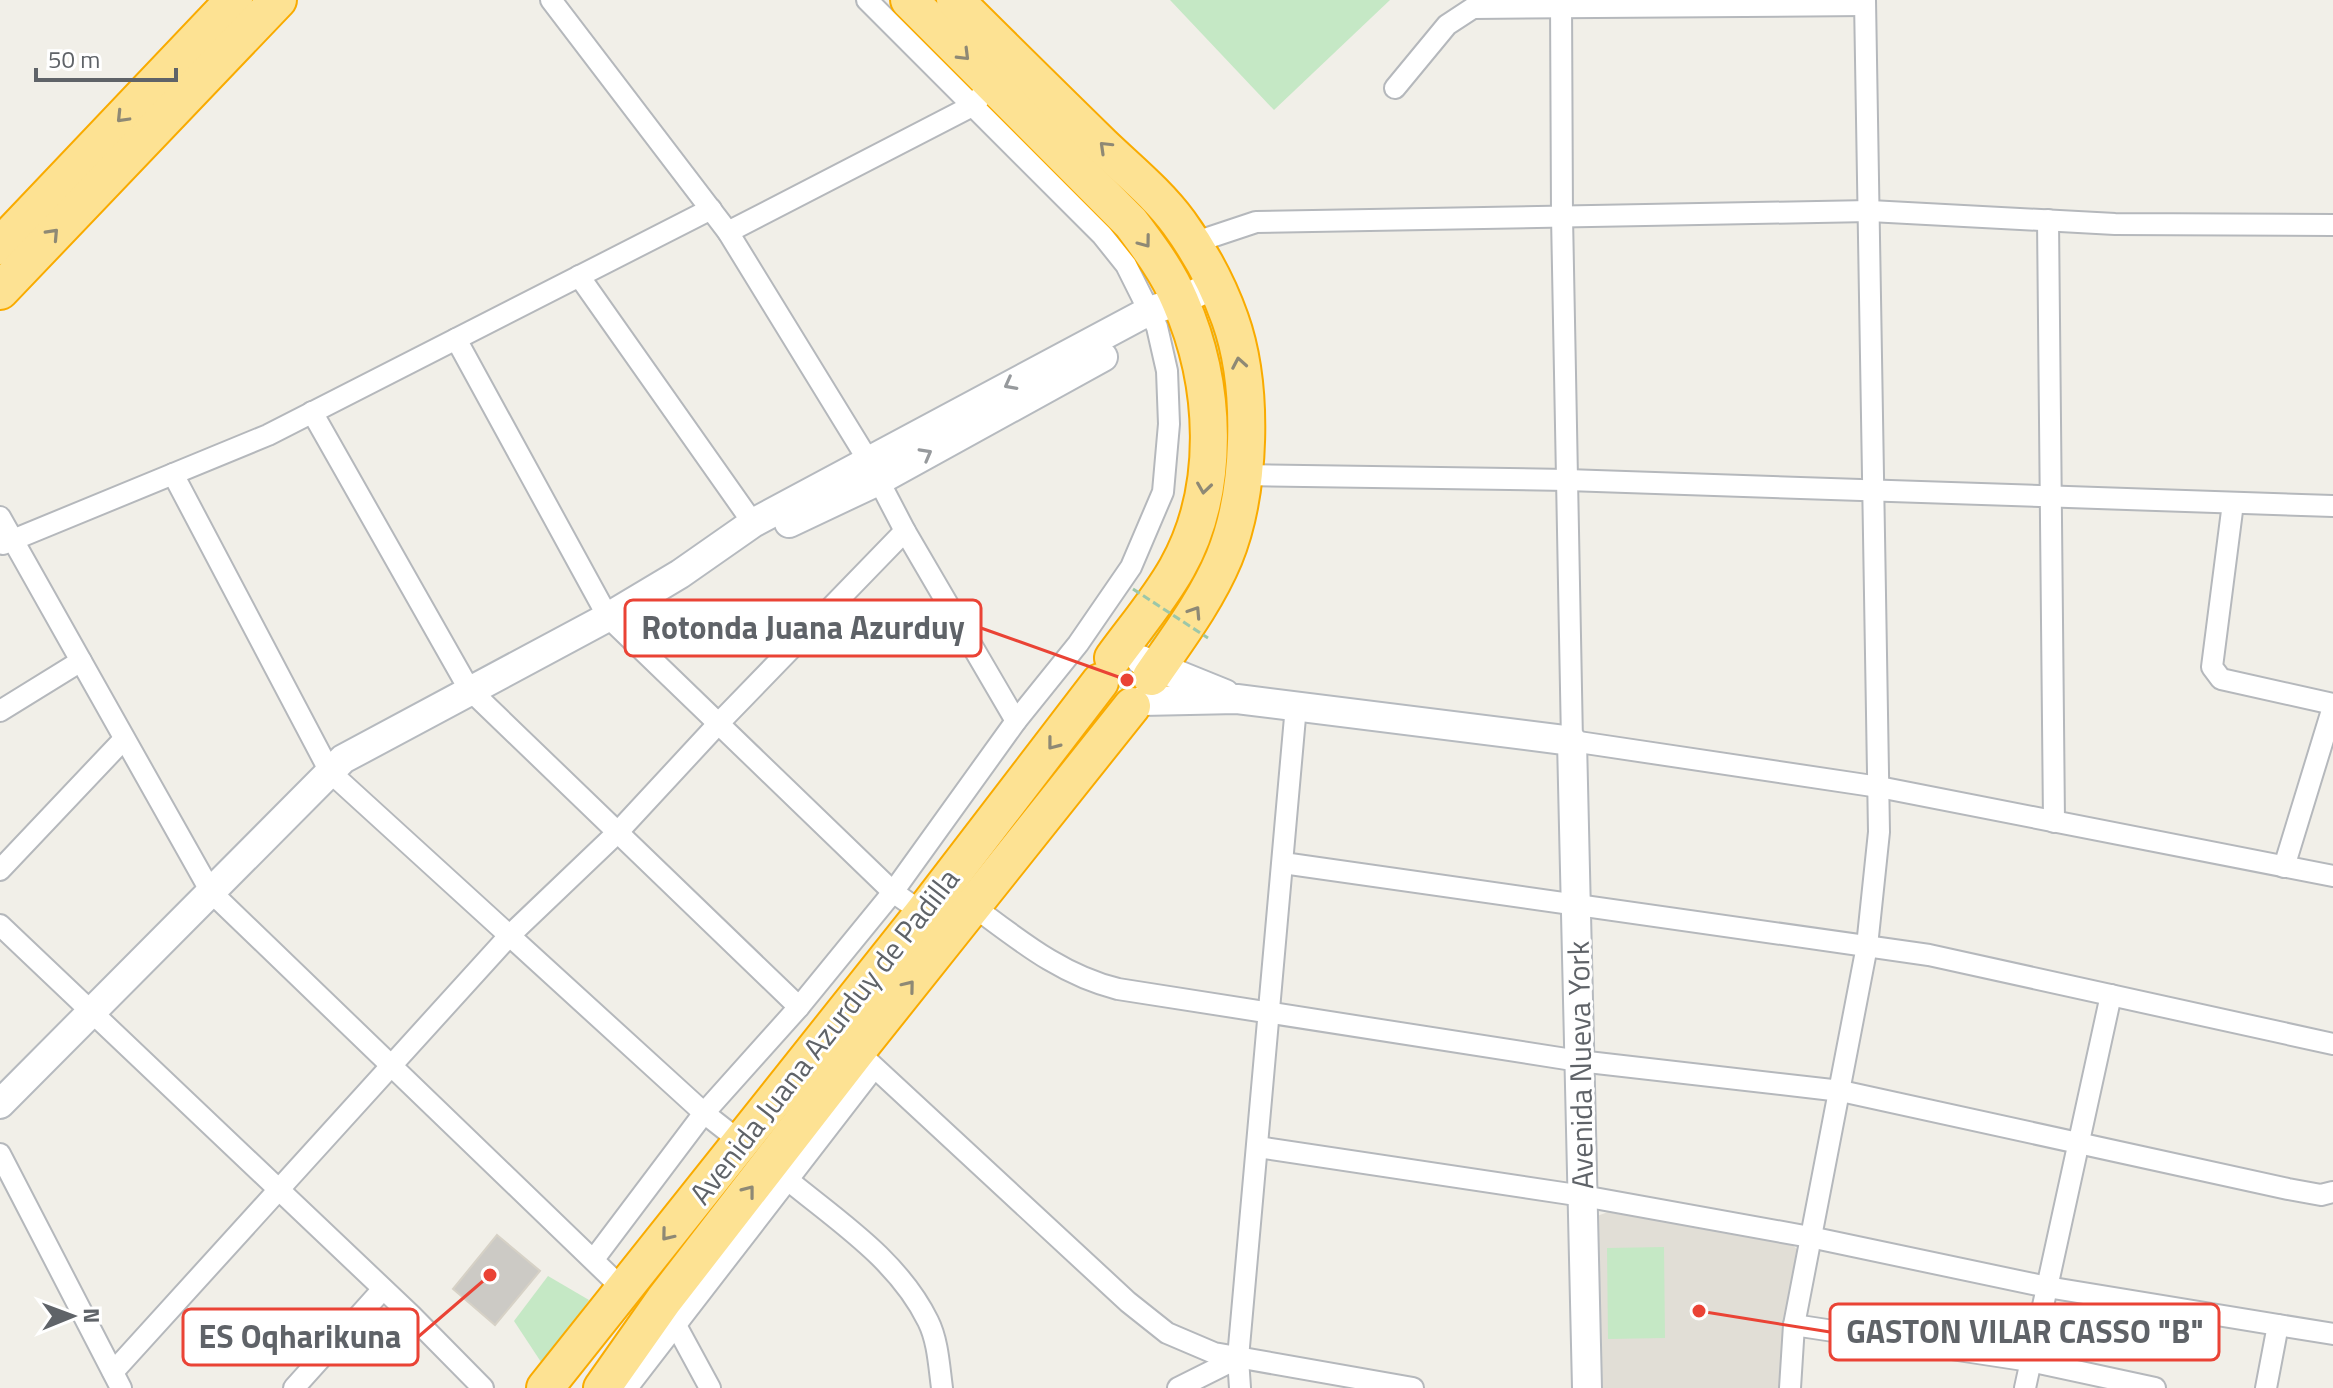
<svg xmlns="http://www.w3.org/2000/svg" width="2333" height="1388" font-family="'Titillium Web',sans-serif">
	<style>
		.education { fill: #e1ded6 }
		.green { fill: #c5e8c5 }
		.building { fill: #cccac5; stroke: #d6d1c6; stroke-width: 2 }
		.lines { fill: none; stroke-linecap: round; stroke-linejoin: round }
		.street-casing { stroke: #b5b8bc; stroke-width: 24 }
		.secondary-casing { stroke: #b6babf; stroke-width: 32 }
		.highway-casing { stroke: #f9ab00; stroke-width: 40 }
		.street { stroke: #fff; stroke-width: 20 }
		.secondary { stroke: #fff; stroke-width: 28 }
		.highway { stroke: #fde293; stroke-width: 36 }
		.path-bridge { stroke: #9cc7a9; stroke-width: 3; stroke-dasharray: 8 4; stroke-linecap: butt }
		.oneway { stroke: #8e8975 }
		.oneway2 { stroke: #979a9d }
		.labels { text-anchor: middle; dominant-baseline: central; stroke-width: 6; stroke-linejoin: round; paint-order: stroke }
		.street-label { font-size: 30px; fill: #5f6368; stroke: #fff }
		.leader { fill: none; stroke: #ea4335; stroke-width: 3 }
		.callout-dot { fill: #ea4335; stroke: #fff; stroke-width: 3 }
		.callout { fill: #fff; stroke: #ea4335; stroke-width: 3 }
		.callout-label { font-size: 32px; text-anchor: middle; font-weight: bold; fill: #5f6368 }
	</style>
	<rect width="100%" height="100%" fill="#f1efe8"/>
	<path class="education" d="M1608,1212L1791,1244L1798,1250L1800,1260L1779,1388H1596L1597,1216Z"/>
	<g class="green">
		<path d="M1170,0H1390L1274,110Z"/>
		<path d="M1215,321C1239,402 1236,496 1198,573C1186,598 1170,623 1156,647L1147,640L1182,586L1207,325Z"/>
		<circle cx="1127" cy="680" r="11"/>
		<path d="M1664,1247L1665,1338L1608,1339L1607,1248Z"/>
		<path d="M548,1276L589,1300L543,1365L514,1321Z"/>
	</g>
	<path class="building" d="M497,1235L540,1271L495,1325L453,1289Z"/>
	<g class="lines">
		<g class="street-casing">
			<g id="street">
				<path d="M551,0L728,232L868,460L905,531L1016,721"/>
				<path d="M1561,0L1562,216L1572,741L1879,787L2333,876"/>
				<path d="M1395,88L1447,25L1473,8L1865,5"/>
				<path d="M2048,220L2054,822"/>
				<path d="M728,232L974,105L981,96"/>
				<path d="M1193,243L1256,222L1870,211L2115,224L2333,225"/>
				<path d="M579,276L753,523"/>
				<path d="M456,339L608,617L893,892L923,913"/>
				<path d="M312,412L469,689L799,1007"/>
				<path d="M173,474L330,772L704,1113L741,1142"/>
				<path d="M1243,475L1567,480L2333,506"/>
				<path d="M2233,503L2212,667L2221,679L2333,704"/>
				<path d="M0,517L211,892L623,1289"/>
				<path d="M3,544L268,435L711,209"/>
				<path d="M0,711L81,661"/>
				<path d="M1283,863L1929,955L2333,1044"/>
				<path d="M2284,867L2333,707"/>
				<path d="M0,870L124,739"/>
				<path d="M973,906C1019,940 1061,975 1118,989L1579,1061L1841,1091L2288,1189L2321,1195L2333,1192"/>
				<path d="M0,925L411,1315L483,1388"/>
				<path d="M857,1051L1128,1302L1167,1333L1214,1353L1413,1388"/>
				<path d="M1258,1147L1583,1196L1810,1237L2047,1287L2333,1334"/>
				<path d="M0,1154L121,1388"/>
				<path d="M788,1180C839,1222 898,1260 928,1321C938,1341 939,1366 942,1388"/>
				<path d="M594,1259L704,1113L799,1007L893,892L1016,721L1078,644L1131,567L1163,492L1169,424L1167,371L1157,327L1126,265L1102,235L867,0"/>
				<path d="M672,1318L710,1388"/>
				<path d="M1794,1325L2030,1361L2155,1388"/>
				<path d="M113,1372L509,936L617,833L718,724L905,531"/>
				<path d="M294,1388L383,1289"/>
				<path d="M627,1388L874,1068"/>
				<path d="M1178,1388L1238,1358"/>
				<path d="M1240,1388L1238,1358L1296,706"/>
				<path d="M1790,1388L1794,1325L1867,946L1879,832L1865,0"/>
				<path d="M2025,1388L2111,995"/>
				<path d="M2266,1388L2278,1325"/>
			</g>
		</g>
		<g class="secondary-casing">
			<g id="secondary">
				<path d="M789,523L878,481L1103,357"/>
				<path d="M1141,660L1225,694"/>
				<path d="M1142,701L1237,699L1572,741L1587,1388"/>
				<path d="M0,1104L343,759L608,617L680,574L753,523L1149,311L1180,301L1215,284"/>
			</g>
		</g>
		<g class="highway-casing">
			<g id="highway">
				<path d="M909,0L1131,223C1149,247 1168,272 1180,301C1216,383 1222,488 1177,568C1159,600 1134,629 1113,658"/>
				<path d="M955,0C1004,49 1053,97 1102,145C1128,170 1158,194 1179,223C1200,252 1218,285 1230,319C1254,386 1251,492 1224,558C1206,601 1177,639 1151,677"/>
				<path d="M0,246L234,0"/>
				<path d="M0,291L278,0"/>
				<path d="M545,1388L923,913L1100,682"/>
				<path d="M602,1388L664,1300L857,1051L1132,706"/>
			</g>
		</g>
		<use href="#street" class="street"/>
		<use href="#secondary" class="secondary"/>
		<use href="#highway" class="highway"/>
		<path class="path-bridge" d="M1133,589L1208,638"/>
	</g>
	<defs><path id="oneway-chevron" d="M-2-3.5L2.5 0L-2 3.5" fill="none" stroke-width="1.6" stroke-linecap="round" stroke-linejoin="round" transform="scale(2)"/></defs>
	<g class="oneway">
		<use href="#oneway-chevron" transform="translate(964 55) rotate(45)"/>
		<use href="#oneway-chevron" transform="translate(122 117) rotate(134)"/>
		<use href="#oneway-chevron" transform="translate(1105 147) rotate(-136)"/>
		<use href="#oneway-chevron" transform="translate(53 234) rotate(-47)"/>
		<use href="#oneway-chevron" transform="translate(1145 242) rotate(53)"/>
		<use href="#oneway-chevron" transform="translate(1239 363) rotate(-100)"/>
		<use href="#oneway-chevron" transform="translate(1204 488) rotate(98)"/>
		<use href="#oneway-chevron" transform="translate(1195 612) rotate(-57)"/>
		<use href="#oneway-chevron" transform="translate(1053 744) rotate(128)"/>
		<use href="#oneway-chevron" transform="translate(909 986) rotate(-51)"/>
		<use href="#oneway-chevron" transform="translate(749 1191) rotate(-52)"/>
		<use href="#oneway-chevron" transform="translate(667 1235) rotate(129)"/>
	</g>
	<g class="oneway2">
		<use href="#oneway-chevron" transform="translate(1010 384) rotate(152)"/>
		<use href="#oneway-chevron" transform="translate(926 454) rotate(-29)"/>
	</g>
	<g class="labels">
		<g class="street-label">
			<text transform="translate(824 1036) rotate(-52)">Avenida Juana Azurduy de Padilla</text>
			<text transform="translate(1580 1065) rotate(-91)">Avenida Nueva York</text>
		</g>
	</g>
	<path class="leader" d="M1127 680L981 628M1699 1311L1830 1332M490 1275L418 1337"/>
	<g class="callout-dot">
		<circle cx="1127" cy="680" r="8"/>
		<circle cx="1699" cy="1311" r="8"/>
		<circle cx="490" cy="1275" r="8"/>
	</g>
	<g class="callout">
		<rect x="625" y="600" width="356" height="56" rx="8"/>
		<rect x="1830" y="1304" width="389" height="56" rx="8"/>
		<rect x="183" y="1309" width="235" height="56" rx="8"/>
	</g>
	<g class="callout-label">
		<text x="803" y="639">Rotonda Juana Azurduy</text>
		<text x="2025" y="1343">GASTON VILAR CASSO "B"</text>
		<text x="300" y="1348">ES Oqharikuna</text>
	</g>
	<g transform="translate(72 1316) rotate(89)" stroke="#ffffff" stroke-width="6" paint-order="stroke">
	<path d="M0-6L14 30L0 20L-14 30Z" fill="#5f6368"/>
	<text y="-12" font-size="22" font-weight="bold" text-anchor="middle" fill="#5f6368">N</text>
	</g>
	<path d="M36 68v12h140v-12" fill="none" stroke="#5f6368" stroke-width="4"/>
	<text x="48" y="68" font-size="24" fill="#5f6368" stroke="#ffffff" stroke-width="6" paint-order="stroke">50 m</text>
</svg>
